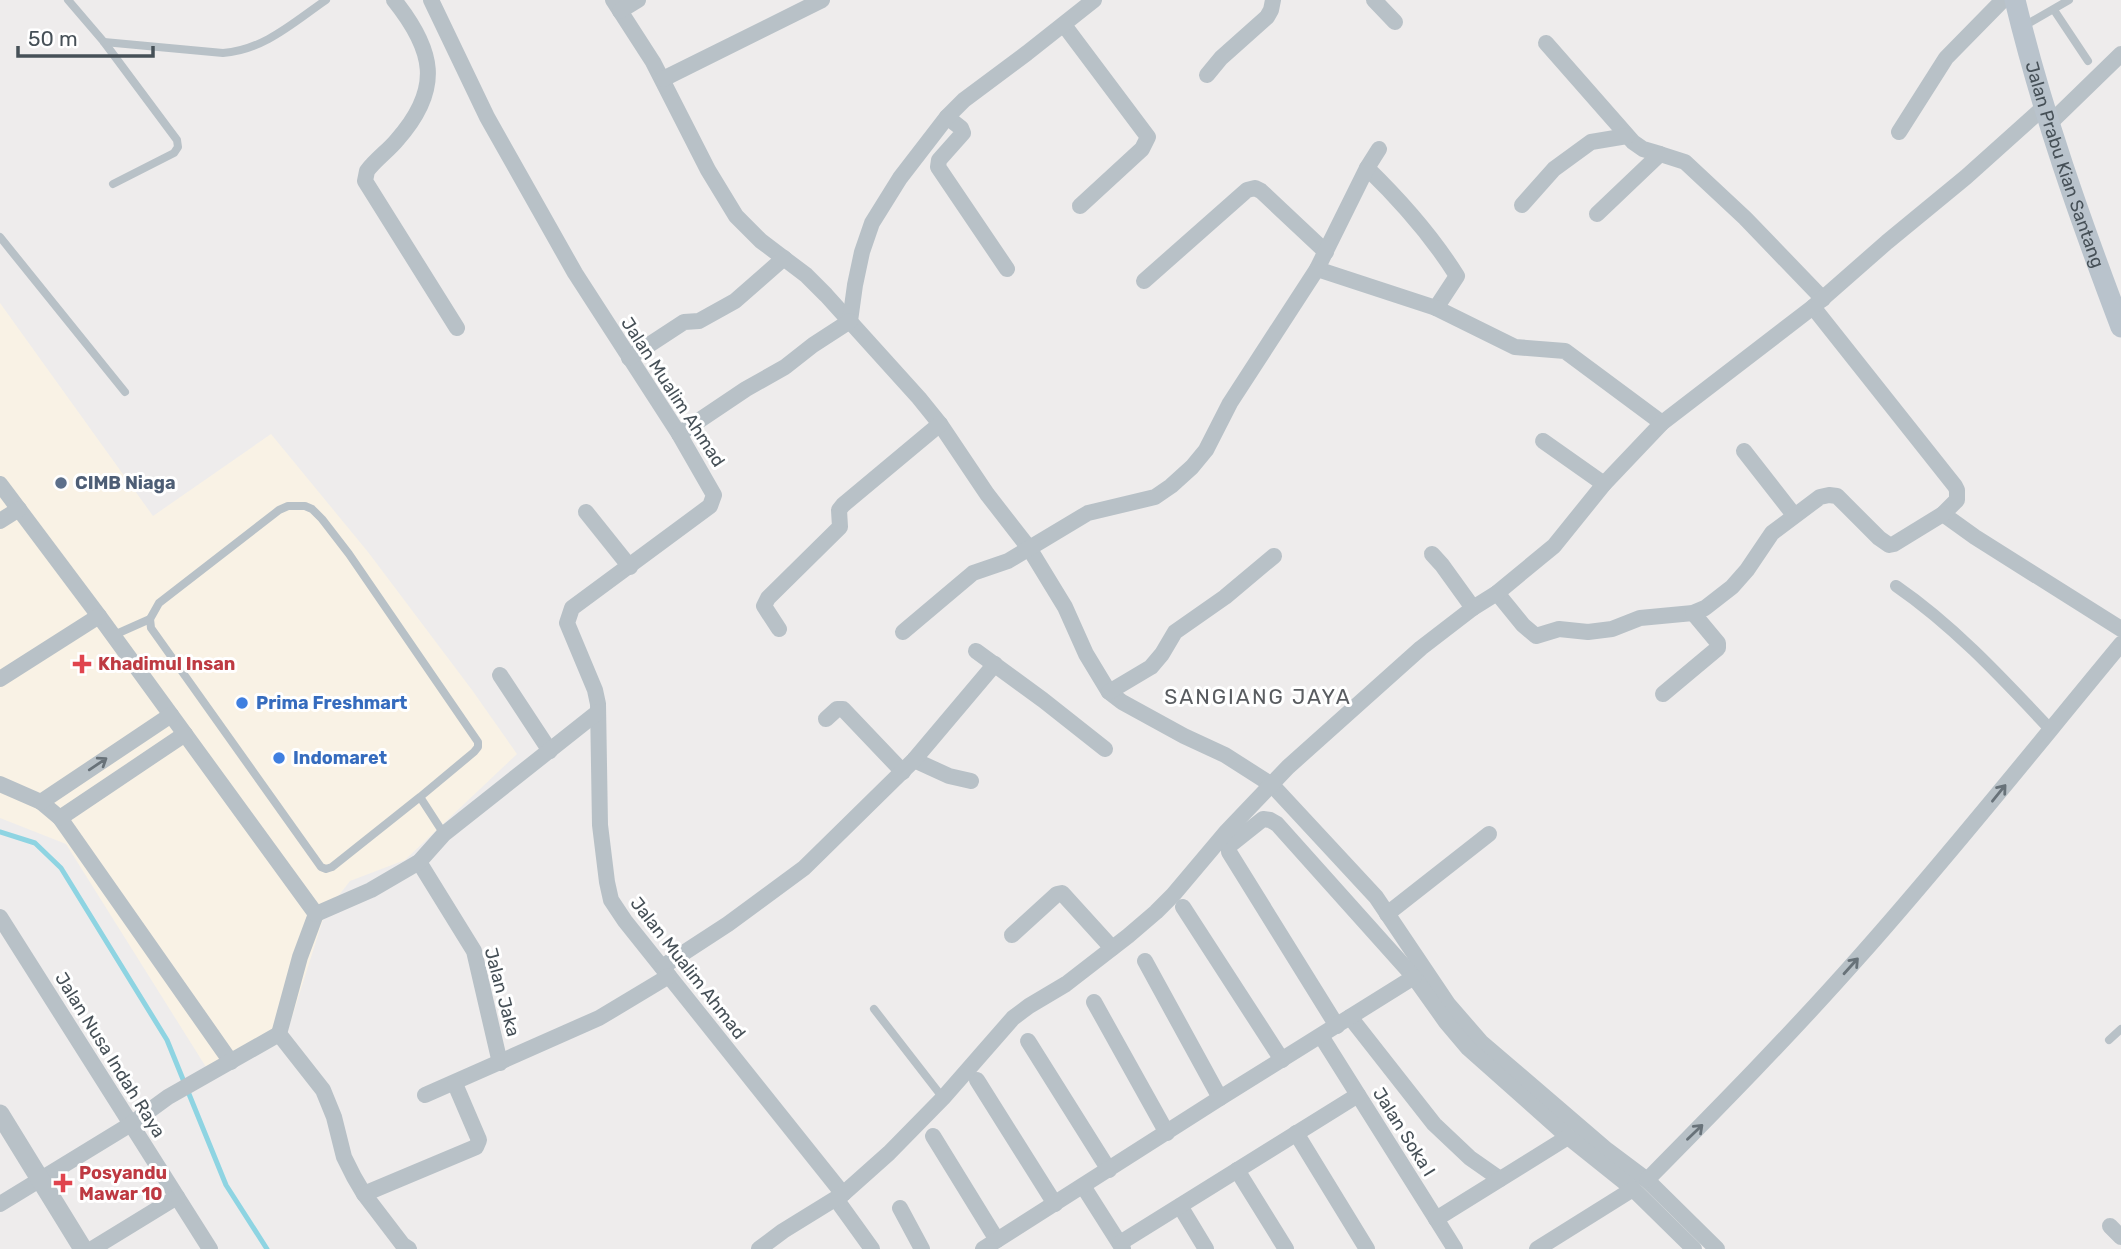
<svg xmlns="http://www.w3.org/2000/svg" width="2121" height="1249" font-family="Rubik,sans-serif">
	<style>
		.commercial { fill: #f9f2e5 }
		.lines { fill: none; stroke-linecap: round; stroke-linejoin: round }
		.stream { stroke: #8ed4e2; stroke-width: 5 }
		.service { stroke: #b8c1c7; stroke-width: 8 }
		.pedestrian { stroke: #b8c1c7; stroke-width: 12 }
		.minor { stroke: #b8c1c7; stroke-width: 16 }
		.tertiary { stroke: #b8c1c7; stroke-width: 19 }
		.secondary { stroke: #b9c3cc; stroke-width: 21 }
		.oneway { stroke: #687279 }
		.service-dot { fill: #5c6f8a; stroke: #fff; stroke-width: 2.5 }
		.health-dot { fill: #e0444e; stroke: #fff; stroke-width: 2.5 }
		.shop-dot { fill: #3f7fe0; stroke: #fff; stroke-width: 2.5 }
		.labels { text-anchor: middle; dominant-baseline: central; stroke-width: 6; stroke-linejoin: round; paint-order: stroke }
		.street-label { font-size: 18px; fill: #465057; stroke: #fff }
		.service-label { font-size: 18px; font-weight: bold; fill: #4e5e75; stroke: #fff; text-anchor: start }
		.health-label { font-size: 18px; font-weight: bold; fill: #be3a42; stroke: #fff; text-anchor: start }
		.shop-label { font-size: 18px; font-weight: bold; fill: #366cbe; stroke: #fff; text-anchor: start }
		.quarter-label { font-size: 21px; letter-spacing: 2px; fill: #595c60; stroke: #fff }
	</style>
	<rect width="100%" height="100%" fill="#eeecec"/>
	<path class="commercial" d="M0,303L153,516L271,434L368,552L472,690L517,754L405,860L350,881L325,913L288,1030L211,1075L66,844L0,818Z"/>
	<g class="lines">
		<path class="stream" d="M0,832L35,843L61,868L167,1040L226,1185L267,1249"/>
		<g class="service">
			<path d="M68,0L104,42L177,140L178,147L174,153L113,184"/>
			<path d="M2054,10L2088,61"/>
			<path d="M2024,26L2069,0"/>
			<path d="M104,42L223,53C264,50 294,22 326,0"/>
			<path d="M0,237L125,392"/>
			<path d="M114,635L150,619"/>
			<path d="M420,797L474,752L478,747V742L349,554L322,519L312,509L305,506H288L279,510L159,603L150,619L151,628L321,867L326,869L332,867L420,797L444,834"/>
			<path d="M874,1009L943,1098"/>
			<path d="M2109,1040L2121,1029"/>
		</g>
		<path class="pedestrian" d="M1896,586C1954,626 2002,678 2050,729"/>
		<g class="minor">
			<path d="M394,0C434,50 443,88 397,140C388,151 376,159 367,171L365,181L457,328"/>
			<path d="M431,0L487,117L575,273L679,434L714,495L710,506L572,608L567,623L595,690L598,704L600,825L607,882L611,900L625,921L843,1194"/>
			<path d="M613,0L653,62L708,170L736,216L761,241L806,275L826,295L919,398L940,424L987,494L1029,548L1065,607L1086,654L1109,692L1122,702L1184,736L1225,755L1272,785L1376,897L1448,1004L1481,1042L1607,1150L1647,1180L1717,1249"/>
			<path d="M1374,0L1395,22"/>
			<path d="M620,11L638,0"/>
			<path d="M1064,25L1148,137L1142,149L1080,206"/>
			<path d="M1546,43L1633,142L1643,149L1660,154"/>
			<path d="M1207,75L1221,58L1267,17L1271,10L1273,0"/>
			<path d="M663,79L822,0"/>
			<path d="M947,117L961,128L963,133L939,160L938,167L1007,269"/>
			<path d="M2049,124L2121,54"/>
			<path d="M1899,132L1946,58L2003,0"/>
			<path d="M1367,168C1401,201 1432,236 1457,276L1436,308"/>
			<path d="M1522,205L1554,169L1591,142L1627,136"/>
			<path d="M1597,214L1660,154L1685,162L1745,218L1823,299"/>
			<path d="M1317,269L1436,308L1515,347L1565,351L1662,423"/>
			<path d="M1144,281L1247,190L1255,188L1261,191L1326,252"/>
			<path d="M1813,307L1955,486L1957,490V500L1943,514L1975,537L2121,629"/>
			<path d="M850,321L855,285L862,252L872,223L900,178L947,117L964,100L1027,53L1094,0"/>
			<path d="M629,358L684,322L699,321L735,301L784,258"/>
			<path d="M679,434L746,389L785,367L813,345L850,321"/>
			<path d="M1543,441L1604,484"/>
			<path d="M1744,451L1794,515"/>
			<path d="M0,484L99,616L316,914L300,957L279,1034L323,1090L334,1117L344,1157L354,1177L364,1194L403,1245L409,1249"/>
			<path d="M586,512L630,567"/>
			<path d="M0,521L19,509"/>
			<path d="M1432,554L1442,565L1473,608"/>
			<path d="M1497,593L1523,625L1536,636L1559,629L1588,632L1612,629L1640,618L1693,613L1705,608L1732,587L1747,570L1772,533L1820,497L1829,495L1837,496L1879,538L1889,545L1894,544L1943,514"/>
			<path d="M779,629L764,606L768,598L840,527L839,510L843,505L940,424"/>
			<path d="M903,632L973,573L1008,561L1088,513L1155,497L1171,486L1192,467L1206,450L1230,403L1317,269L1367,168L1379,149"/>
			<path d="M976,651L1043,700L1105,749"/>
			<path d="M500,675L550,751"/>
			<path d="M0,679L99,616"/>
			<path d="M1109,692L1151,667L1162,654L1175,632L1225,597L1274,556"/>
			<path d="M1663,694L1718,648V643L1693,613"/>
			<path d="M826,719L837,709H843L903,772"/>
			<path d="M914,760L949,776L971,781"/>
			<path d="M0,784L41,802L60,818L231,1062"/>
			<path d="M41,802L171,715"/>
			<path d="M60,818L185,734"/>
			<path d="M419,862L474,951L500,1063"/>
			<path d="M1183,907L1282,1060"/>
			<path d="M316,914L371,890L419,862L444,834L598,712"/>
			<path d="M1387,914L1489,834"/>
			<path d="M0,917L210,1249"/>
			<path d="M1012,935L1057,894L1062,893L1112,948"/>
			<path d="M1145,961L1220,1098"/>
			<path d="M662,967L728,924L804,868L914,760L995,664"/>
			<path d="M1094,1002L1167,1133"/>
			<path d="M1350,1017L1434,1124L1470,1158L1500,1179"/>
			<path d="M1337,1026L1229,852V846L1263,819L1270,820L1277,824L1414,977L1446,1022L1468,1048L1568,1137L1633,1189L1694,1249"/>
			<path d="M1321,1036L1455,1249"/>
			<path d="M1028,1041L1109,1170"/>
			<path d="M977,1080L1055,1204"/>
			<path d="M425,1095L599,1018L669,976"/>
			<path d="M1296,1133L1367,1249"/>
			<path d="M933,1136L997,1240"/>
			<path d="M1237,1170L1286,1249"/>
			<path d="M1647,1180C1719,1107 1791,1034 1859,957C1949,856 2034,749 2121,644"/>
			<path d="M1083,1186L1123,1249"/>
			<path d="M364,1194L476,1147L479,1140L455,1084"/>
			<path d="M836,1199L872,1249"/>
			<path d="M0,1204L131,1124L168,1097L279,1034"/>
			<path d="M1180,1206L1206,1249"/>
			<path d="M900,1208L922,1249"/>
			<path d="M1436,1219L1568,1137"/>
			<path d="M2110,1226L2121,1237"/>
			<path d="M1120,1243L1358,1095"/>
			<path d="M92,1249L177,1197"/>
			<path d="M759,1249L783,1231L843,1194L889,1153L943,1098L1013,1018L1029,1006L1066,984L1128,936L1156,912L1173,895L1227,831L1288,767L1421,648L1473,608L1497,593L1554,546L1604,484L1662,423L1813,307L1887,242L1966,177L2044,107"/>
			<path d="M983,1249L1220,1098L1414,977"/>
			<path d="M1537,1249L1633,1189"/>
		</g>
		<path class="tertiary" d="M0,1114L83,1249"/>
		<path class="secondary" id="s1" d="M2015,0C2042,112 2080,219 2121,327"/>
	</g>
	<defs><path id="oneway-shaft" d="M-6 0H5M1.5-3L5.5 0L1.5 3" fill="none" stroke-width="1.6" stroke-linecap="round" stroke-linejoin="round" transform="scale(1.75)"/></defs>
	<g class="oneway">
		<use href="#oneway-shaft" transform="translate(98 764) rotate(-34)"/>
		<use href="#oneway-shaft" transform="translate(1999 793) rotate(-51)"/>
		<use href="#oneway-shaft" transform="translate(1851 966) rotate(-48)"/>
		<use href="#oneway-shaft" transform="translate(1695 1132) rotate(-44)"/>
	</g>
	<circle class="service-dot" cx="61" cy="483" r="7"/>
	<g class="health-dot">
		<path d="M78.5 653.5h7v7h7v7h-7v7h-7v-7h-7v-7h7z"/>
		<path d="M59.5 1172.5h7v7h7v7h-7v7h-7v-7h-7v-7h7z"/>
	</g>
	<g class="shop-dot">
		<circle cx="242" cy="703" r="7"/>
		<circle cx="279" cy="758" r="7"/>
	</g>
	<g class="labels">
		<g class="street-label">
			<text stroke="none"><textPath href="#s1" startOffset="172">Jalan Prabu Kian Santang</textPath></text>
			<text transform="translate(673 392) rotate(57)">Jalan Mualim Ahmad</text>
			<text transform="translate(688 968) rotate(52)">Jalan Mualim Ahmad</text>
			<text transform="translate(502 992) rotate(75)">Jalan Jaka</text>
			<text transform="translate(110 1055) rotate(58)">Jalan Nusa Indah Raya</text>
			<text transform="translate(1404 1132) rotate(58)">Jalan Soka I</text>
		</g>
		<g class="service-label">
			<text x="75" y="483">CIMB Niaga</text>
		</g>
		<g class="health-label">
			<text x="98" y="664">Khadimul Insan</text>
			<text x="79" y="1173">Posyandu<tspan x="79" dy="21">Mawar 10</tspan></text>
		</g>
		<g class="shop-label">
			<text x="256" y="703">Prima Freshmart</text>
			<text x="293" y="758">Indomaret</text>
		</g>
		<g class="quarter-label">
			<text x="1258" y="696">SANGIANG JAYA</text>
		</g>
	</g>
	<path d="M18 46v10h135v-10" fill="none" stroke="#465057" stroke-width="3.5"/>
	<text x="28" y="46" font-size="21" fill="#465057" stroke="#ffffff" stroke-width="5" paint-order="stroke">50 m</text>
</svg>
